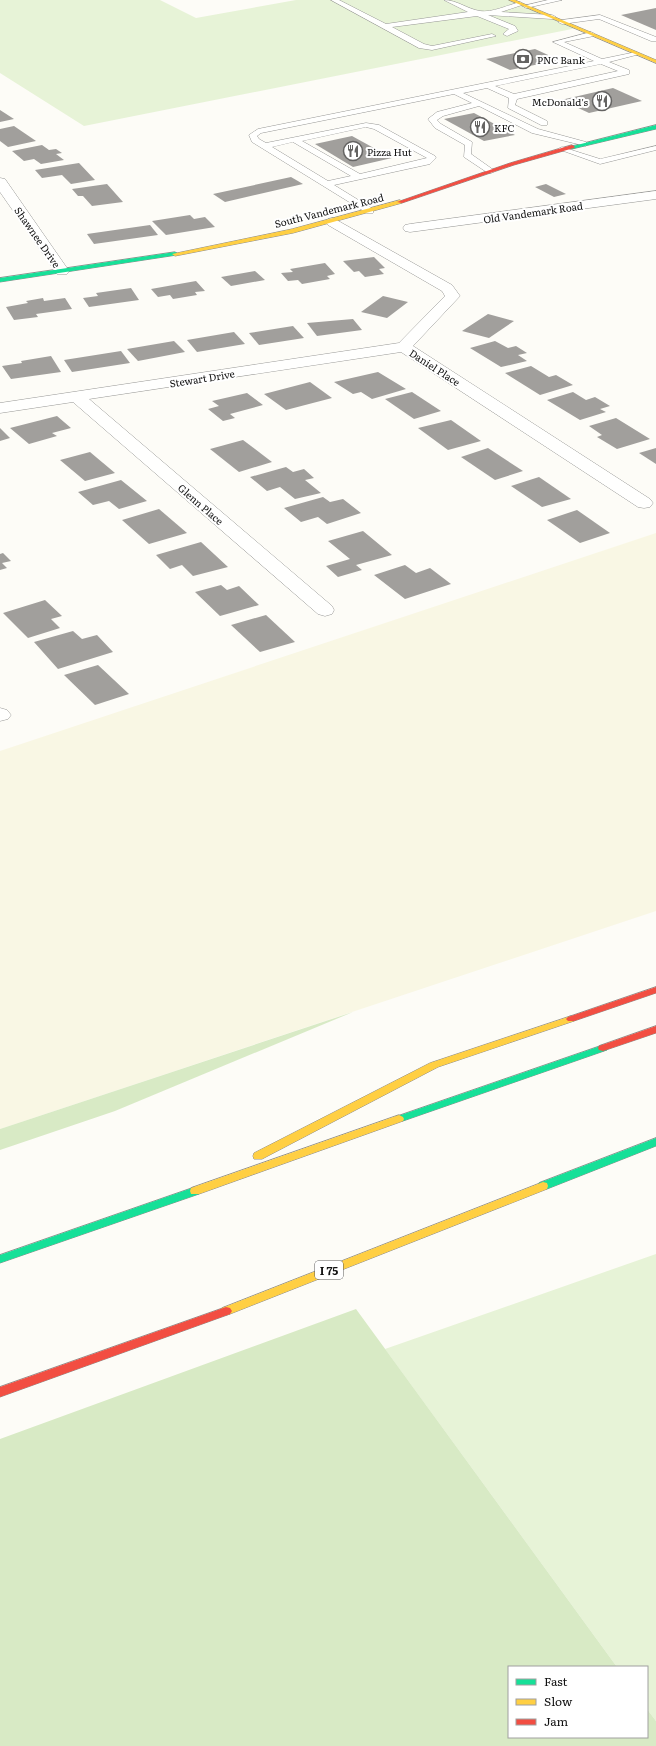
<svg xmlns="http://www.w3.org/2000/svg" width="656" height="1746" font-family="Literata,serif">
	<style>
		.farmland { fill: #f9f7e4 }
		.green { fill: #e7f3d7 }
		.forest { fill: #d8eac5 }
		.building { fill: #a19f9c }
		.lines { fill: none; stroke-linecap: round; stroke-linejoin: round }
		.lane-casing { stroke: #979795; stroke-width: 1 }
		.street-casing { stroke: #979795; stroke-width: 1 }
		.fast-casing { stroke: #8e8d8b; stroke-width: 1 }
		.slow-casing { stroke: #8e8d8b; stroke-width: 1 }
		.jam-casing { stroke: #8e8d8b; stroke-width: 1 }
		.lane { fill: #fffffe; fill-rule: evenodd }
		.street { fill: #fffffe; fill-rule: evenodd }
		.fast { fill: #16e098; fill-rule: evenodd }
		.slow { fill: #ffcf43; fill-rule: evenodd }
		.jam { fill: #f24e42; fill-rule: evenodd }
		.labels { text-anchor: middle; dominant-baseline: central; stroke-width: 4; stroke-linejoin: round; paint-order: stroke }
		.far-poi-label { font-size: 10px; fill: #111; stroke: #fff; text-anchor: start }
		.far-street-label { font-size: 10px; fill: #111; stroke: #fff }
		.shield { fill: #fff; stroke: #585858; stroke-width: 1 }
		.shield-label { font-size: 11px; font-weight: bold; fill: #111 }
	</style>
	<rect width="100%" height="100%" fill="#fdfcf7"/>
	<path class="farmland" d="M656,533V911L0,1129V751Z"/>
	<g class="green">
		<path d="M0,0H160L196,18L296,0H511L577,28L84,126L0,73Z"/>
		<path d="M656,1254V1721L647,1709V1667H617L385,1349Z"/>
	</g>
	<g class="forest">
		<path d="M353,1012L115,1111L0,1150V1129Z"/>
		<path d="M356,1309L617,1667H509V1737H647V1709L656,1721V1746H0V1439Z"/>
	</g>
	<g class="building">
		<path d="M656,8V30L621,15Z"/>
		<path d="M535,49L559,60L510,70L486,59Z"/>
		<path d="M613,88L642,101L589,113L561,100Z"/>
		<path d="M0,110L14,119L0,122Z"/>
		<path d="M474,113L515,135L484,141L444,119Z"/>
		<path d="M14,126L36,141L8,147L0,141V129Z"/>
		<path d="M352,136L392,158L353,167L315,144Z"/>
		<path d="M42,145L49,150L56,149L62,153L56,154L64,160L41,164L34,159L24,161L12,151Z"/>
		<path d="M79,163L95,180L71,184L62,175L42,178L35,170Z"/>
		<path d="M291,177L303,184L225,202L213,194Z"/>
		<path d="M107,184L123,202L92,206L83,196H78L72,189Z"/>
		<path d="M546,184L566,194L554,197L535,187Z"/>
		<path d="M190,215L194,219L205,217L215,227L166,235L152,221Z"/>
		<path d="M150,225L158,235L94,244L87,234Z"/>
		<path d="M374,257L385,268L379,269L384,274L365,277L359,271L354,272L343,261Z"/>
		<path d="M325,263L335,274L327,276L330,279L302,284L298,280L288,281L281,273L293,272L290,269Z"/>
		<path d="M255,271L265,280L231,286L221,277Z"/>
		<path d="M196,281L205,291L195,292L197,295L173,299L170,295L158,297L151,289Z"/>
		<path d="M131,288L139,300L89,307L83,298L98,296L96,293Z"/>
		<path d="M383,296L408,302L387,318L361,312Z"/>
		<path d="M43,298L44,301L65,298L72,309L36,314L38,317L14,320L6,307L28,303L26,301Z"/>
		<path d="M488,314L514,321L489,338L462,331Z"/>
		<path d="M353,319L362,330L317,336L307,323Z"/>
		<path d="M293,326L304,338L259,345L249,333Z"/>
		<path d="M234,332L245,344L197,352L187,340Z"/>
		<path d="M174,341L185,352L138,361L127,349Z"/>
		<path d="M495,341L508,348L516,346L527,353L518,355L527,361L501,367L470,348Z"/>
		<path d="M121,351L130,363L72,372L64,360Z"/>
		<path d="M51,356L61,372L11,379L2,366L22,363L21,361Z"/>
		<path d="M531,366L549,377L556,375L573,385L540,395L505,373Z"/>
		<path d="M378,372L406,389L372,399L361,392L353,394L334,382Z"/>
		<path d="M310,382L332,398L286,410L264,394Z"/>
		<path d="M412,392L441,411L414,419L385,399Z"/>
		<path d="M573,392L586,400L595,397L610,406L600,409L606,412L580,420L547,400Z"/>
		<path d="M247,393L263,405L230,414L235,418L223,421L208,409L219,406L212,401Z"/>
		<path d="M57,416L71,428L52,433L57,436L29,444L10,428Z"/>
		<path d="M616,418L650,439L617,449L597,437L602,435L589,426Z"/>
		<path d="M451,420L481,441L448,450L418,428Z"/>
		<path d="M0,428L10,438L0,441Z"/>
		<path d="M243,440L272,462L239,472L210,449Z"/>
		<path d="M488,448L523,471L495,480L461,457Z"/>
		<path d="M656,448V464L639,453Z"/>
		<path d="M90,452L115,473L85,481L60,460Z"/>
		<path d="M286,467L293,472L304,469L314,478L305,480L321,493L295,499L280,487L267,491L250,477Z"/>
		<path d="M539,477L571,499L542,507L511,486Z"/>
		<path d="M121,480L147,501L119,509L109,501L93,505L78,492Z"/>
		<path d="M323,497L330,502L343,499L361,513L327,524L318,517L301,522L284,508Z"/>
		<path d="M159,509L187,533L149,544L122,520Z"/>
		<path d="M577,510L610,533L580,543L547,520Z"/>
		<path d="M363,531L392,555L356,565L362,570L338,577L326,566L350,559L328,541Z"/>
		<path d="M201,542L228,567L193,576L182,565L170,569L156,555Z"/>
		<path d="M3,553L11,561L2,563L7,568L0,570V554Z"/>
		<path d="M405,565L416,573L430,568L451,584L405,599L374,575Z"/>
		<path d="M221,585L227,590L239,586L259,605L220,616L195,592Z"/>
		<path d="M45,600L62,616L51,619L60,628L28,638L3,613Z"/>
		<path d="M266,615L295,642L260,652L231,625Z"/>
		<path d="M73,631L82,639L97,635L113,652L58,669L34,642Z"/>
		<path d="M98,665L129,694L95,705L64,675Z"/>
	</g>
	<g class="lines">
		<g class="lane-casing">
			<g id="lane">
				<path d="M331,0H339L386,24L468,12L444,0C457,0 467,9 480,11C492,13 508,5 520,2L522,3V5L501,12L552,15L556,17L552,19L488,15L515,26L518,31L507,36L503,34L509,29L477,16L392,27L424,44L432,46L492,34L496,36L432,50L419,48Z"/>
				<path d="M548,0H562L526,8L523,6Z"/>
				<path d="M600,15L656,37V41H651L599,19L562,24L558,22L562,20Z"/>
				<path d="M591,32L595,34L594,36L564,42L602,59L636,52L640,54L609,62L629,70V74L517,99L515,105L547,121V125H541L508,108L509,98L487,88L463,93L538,129L586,142V146L532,133L479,106L443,116L437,120L441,124L472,142L471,154L495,171L491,173H488L464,157L465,145L435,128L428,119L437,112L472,103L454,94L261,133L257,136L259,139L266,143L366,123L379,125L435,156L436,158L430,164L334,185L373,209V213H367L252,142L249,135L258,129L594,61L553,42ZM601,64L618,71L514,94L495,86ZM366,127L374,129L427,158L360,174L302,141ZM293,142L351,176L328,181L272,147Z"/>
				<path d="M656,146V150L600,164L558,149L562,147L600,159Z"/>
			</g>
		</g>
		<g class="street-casing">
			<g id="street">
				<path d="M0,178L5,179L67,268L69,271L67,274H57L0,192Z"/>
				<path d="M656,191V199L410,232L405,231L403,228L405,225L410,224Z"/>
				<path d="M333,218L452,285L460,296L413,346L650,499L653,503L650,507L644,508L638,507L401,352L89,399L332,606L334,610L332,614L325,616L318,614L73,402L0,413V403L399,343L445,296L442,291L328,225L326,222L328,219Z"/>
				<path d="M0,708L7,710L11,715L8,719L0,721Z"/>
			</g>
		</g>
		<g class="fast-casing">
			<g id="fast">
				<path d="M656,125V129L572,149L569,147Z"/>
				<path d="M175,252L177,253V255L0,282V278Z"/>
				<path d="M603,1045L607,1046L608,1048L607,1050L403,1121H395L394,1119L395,1117Z"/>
				<path d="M656,1138V1146L547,1189H539L538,1186L539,1183Z"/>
				<path d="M195,1187L199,1188L200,1191L199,1194L0,1263V1255Z"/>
			</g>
		</g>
		<g class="slow-casing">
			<g id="slow">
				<path d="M509,0H515L656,60V63Z"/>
				<path d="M400,200L403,202L402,203L293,233L175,256L172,254L292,229Z"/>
				<path d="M571,1016L574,1017L576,1019L574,1021L438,1067L262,1159H254L253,1156L254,1153L430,1063Z"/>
				<path d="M399,1115L403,1117L404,1119L403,1121L199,1194H191L190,1191L191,1188Z"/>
				<path d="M543,1182L547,1183L548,1186L547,1189L230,1314L226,1315L222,1314L220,1311L222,1308Z"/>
			</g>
		</g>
		<g class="jam-casing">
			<g id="jam">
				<path d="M572,145L575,147L574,148L514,165L402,203L397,202L510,163Z"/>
				<path d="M656,987V993L574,1021H568L566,1019L568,1017Z"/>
				<path d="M656,1026V1033L603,1051L599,1050L598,1048L599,1046Z"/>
				<path d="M226,1307L230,1308L232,1311L230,1314L0,1397V1387Z"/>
			</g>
		</g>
		<use href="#lane" class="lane"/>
		<use href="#street" class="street"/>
		<use href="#fast" class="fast"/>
		<use href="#slow" class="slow"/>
		<use href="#jam" class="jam"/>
	</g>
	<defs>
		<g id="bank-ring" transform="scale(1)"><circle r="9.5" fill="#fff" stroke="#646362" stroke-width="1.5"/><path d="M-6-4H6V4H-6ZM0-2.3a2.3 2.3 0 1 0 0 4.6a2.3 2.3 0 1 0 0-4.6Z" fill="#646362"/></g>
		<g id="restaurant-ring" transform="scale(1)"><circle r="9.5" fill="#fff" stroke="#646362" stroke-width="1.5"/><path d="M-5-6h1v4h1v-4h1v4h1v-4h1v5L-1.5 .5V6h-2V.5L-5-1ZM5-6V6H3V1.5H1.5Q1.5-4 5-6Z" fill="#646362"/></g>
	</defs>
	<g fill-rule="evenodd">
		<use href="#bank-ring" x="523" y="59"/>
		<use href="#restaurant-ring" x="602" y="101"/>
		<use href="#restaurant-ring" x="480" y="127"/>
		<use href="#restaurant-ring" x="353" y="151"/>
	</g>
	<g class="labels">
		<g class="far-poi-label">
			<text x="537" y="59">PNC Bank</text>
			<text x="588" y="101" text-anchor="end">McDonald's</text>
			<text x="494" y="127">KFC</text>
			<text x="367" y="151">Pizza Hut</text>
		</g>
		<g class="far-street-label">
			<text transform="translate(329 210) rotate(-14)">South Vandemark Road</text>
			<text transform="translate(533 212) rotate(-8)">Old Vandemark Road</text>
			<text transform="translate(38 237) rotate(55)">Shawnee Drive</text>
			<text transform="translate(435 367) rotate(33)">Daniel Place</text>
			<text transform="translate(202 378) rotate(-9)">Stewart Drive</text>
			<text transform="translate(201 504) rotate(41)">Glenn Place</text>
		</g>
		<rect class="shield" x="315" y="1261" width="28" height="18" rx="3"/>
		<g class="shield-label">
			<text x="329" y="1270">I 75</text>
		</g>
	</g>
	<rect x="508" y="1666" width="140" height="72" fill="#ffffff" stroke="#a0a0a0"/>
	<rect x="516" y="1679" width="20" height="6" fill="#16e098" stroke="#a0a0a0"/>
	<text x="544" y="1686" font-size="12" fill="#111111">Fast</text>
	<rect x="516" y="1699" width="20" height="6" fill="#ffcf43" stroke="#a0a0a0"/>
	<text x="544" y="1706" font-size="12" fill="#111111">Slow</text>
	<rect x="516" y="1719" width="20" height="6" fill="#f24e42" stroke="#a0a0a0"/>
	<text x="544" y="1726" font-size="12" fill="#111111">Jam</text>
</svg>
